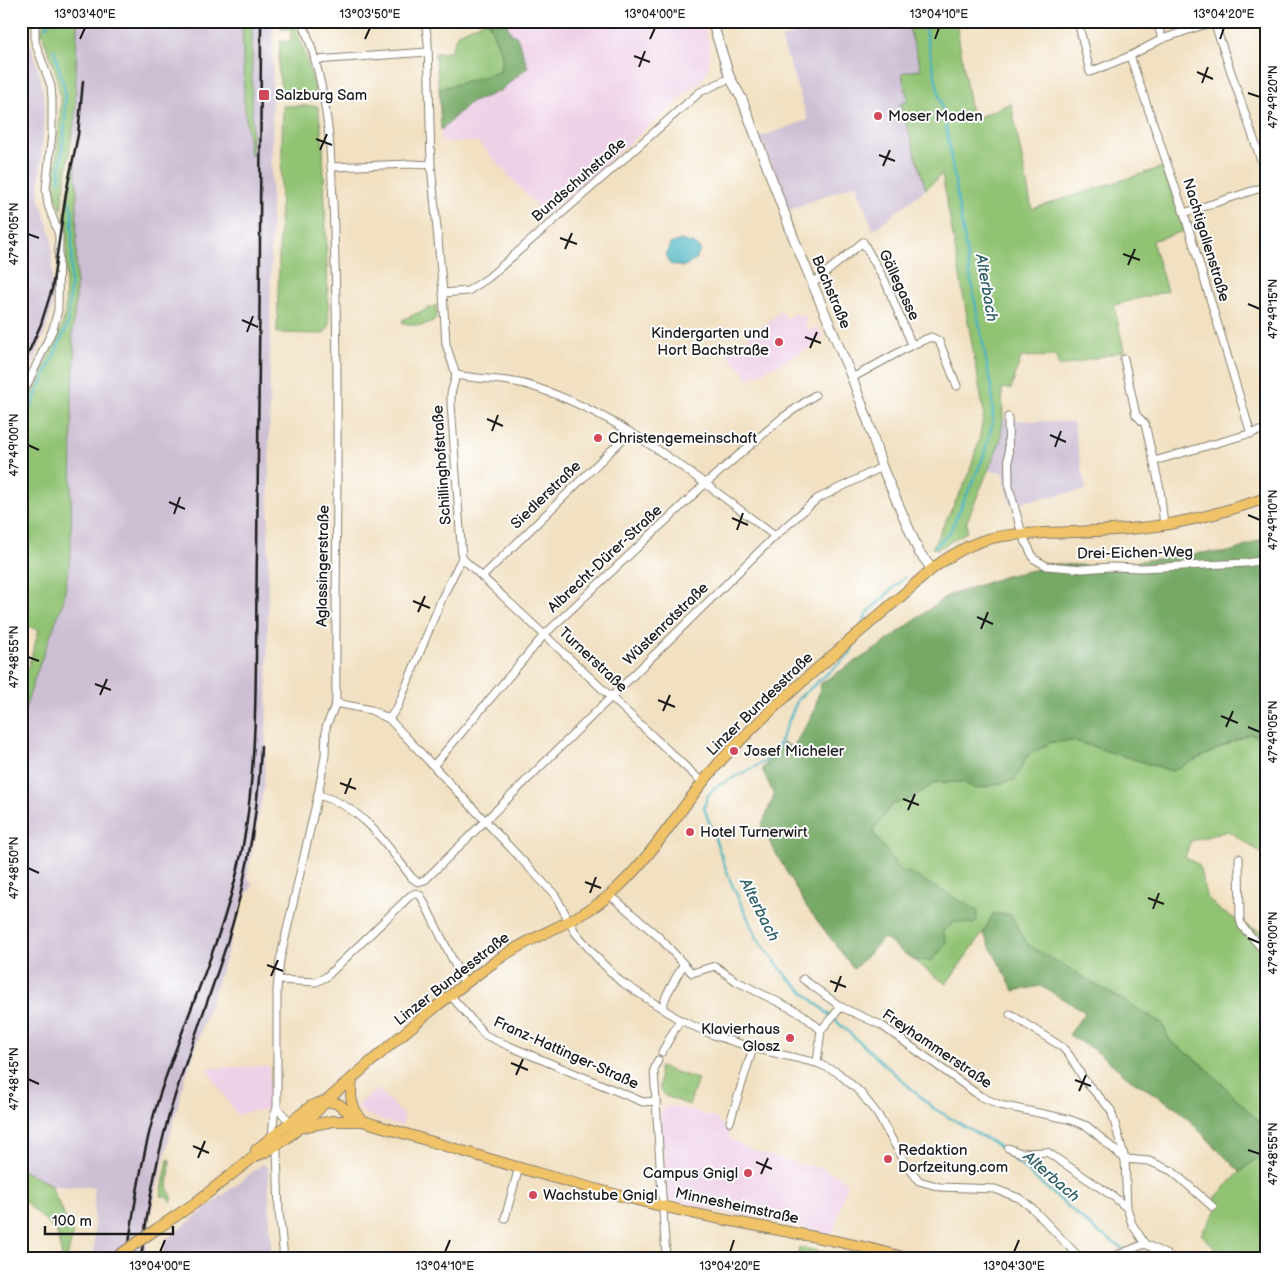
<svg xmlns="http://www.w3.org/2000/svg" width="1287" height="1279" font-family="'Balsamiq Sans',sans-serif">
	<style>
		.built { fill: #eed0e7 }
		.industrial { fill: #ccbed3 }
		.green { fill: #91c373; stroke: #567048 }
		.forest { fill: #74a965; stroke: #486240 }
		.water { fill: #44b2bf; stroke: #30676e }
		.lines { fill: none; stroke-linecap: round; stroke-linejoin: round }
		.stream { stroke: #44b2bf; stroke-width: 2.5 }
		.minor-casing { stroke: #867e6e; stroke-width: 9 }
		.tertiary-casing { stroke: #867e6e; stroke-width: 11 }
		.primary-casing { stroke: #867e6e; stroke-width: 12 }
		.minor { stroke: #fff; stroke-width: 7 }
		.tertiary { stroke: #fff; stroke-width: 9 }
		.primary { stroke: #f0c369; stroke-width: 10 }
		.rail { stroke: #1c1c1c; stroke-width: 2.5 }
		.primary-bridge-casing { stroke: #867e6e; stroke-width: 12; stroke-linecap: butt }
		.primary-bridge { stroke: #f0c369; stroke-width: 10 }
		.ticks { fill: none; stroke: #1c1c1c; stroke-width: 2 }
		.poi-dot { fill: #d1495b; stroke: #fff; stroke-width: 2 }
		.labels { text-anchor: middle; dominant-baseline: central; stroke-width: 4; stroke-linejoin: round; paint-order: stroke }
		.poi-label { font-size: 15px; fill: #1c1c1c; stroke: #fff; text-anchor: start }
		.street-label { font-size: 15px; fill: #1c1c1c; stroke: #fff }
		.water-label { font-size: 16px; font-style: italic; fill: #2e6065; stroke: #fff }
		.neatline { fill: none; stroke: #1c1c1c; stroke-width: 2 }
		.ticks-label { font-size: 12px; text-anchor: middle; fill: #1c1c1c }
	</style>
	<rect width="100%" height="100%" fill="#fff"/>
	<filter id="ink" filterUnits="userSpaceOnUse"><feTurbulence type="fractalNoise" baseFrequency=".02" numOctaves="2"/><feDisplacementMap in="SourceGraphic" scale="10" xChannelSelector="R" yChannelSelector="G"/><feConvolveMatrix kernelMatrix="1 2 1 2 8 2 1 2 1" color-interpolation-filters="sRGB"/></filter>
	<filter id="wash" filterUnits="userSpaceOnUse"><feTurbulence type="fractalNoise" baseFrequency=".0096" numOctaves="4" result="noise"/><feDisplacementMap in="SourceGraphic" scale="20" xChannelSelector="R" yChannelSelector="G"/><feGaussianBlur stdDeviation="1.12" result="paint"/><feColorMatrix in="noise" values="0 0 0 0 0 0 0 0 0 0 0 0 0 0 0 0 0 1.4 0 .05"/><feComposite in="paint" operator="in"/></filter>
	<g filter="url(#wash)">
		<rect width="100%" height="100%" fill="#f1e0c1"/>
		<g class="built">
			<path d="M505,21H701L710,43L709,66L704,78L546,216L478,142H441V130L468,104L500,91L511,33Z"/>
			<path d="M781,311L787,319L795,312L799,317L803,315L807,320L804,323L810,331L817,326L824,336L808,349L749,379L727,354Z"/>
			<path d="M269,1066V1109L251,1111L237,1115L206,1068Z"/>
			<path d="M378,1089L405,1117L401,1126L365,1114L357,1106Z"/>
			<path d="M667,1106L680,1107L713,1117L721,1123L733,1141L752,1150L797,1164L822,1168L841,1177L847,1184L834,1230L829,1235L756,1217H744L668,1200L659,1114Z"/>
		</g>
		<g class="industrial">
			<path d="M21,21H29L28,35L40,75L45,102L39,196L52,239V307L46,329L21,398Z"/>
			<path d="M73,21H273L267,708L264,787L247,877L253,885L243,899L225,959L184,1081L151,1211L145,1258H94V1187L41,1186L21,1177V722L36,674L63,602L71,552L72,392L75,356L72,335L76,296L77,185L74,163Z"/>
			<path d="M841,21H907L921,69L908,101L900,104L926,189L873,230L856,184L789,210L760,137L808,120L781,38Z"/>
			<path d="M1003,420L1073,422L1086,490L1010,504L1003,472L989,471L1000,442Z"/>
			<path d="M263,1164L268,1167L271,1248L273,1258H162L164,1241Z"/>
		</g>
		<g class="green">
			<path d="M44,21H77L75,116L61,210L54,188L61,103L56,73L41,31Z"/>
			<path d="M242,21H252V156L250,155L244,101Z"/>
			<path d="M281,21H293L304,51L317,96L313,100C307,100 299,101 293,99C273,92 280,59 280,42L291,41V29H281Z"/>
			<path d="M486,21H488L502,55L500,72L439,89L435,53L450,52L458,33Z"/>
			<path d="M907,21H956L972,120L1011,103L1032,209L1163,167L1184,231L1152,241L1167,291L1114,305L1124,351L1059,367L1056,356L1021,357L1011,389L1002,388L1003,420L1000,442L967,521V532L938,549L932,548L968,477L979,440L984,413L942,174L926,189L900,104L908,101L902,73L921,69Z"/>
			<path d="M283,106H318L323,144L329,327L323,334L277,333Z"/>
			<path d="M74,163L77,185L76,296L72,335L75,356L72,392L71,552L63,602L36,674L21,722V666L28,668L39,630L21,624V420L62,326L65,313L67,222L64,216Z"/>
			<path d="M436,305L437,319L421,326L403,323L402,320Z"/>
			<path d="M1250,734L1266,738V856L1228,831L1191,841L1185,857L1199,865L1206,896L1221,911L1251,928L1266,932V1129L1202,1064L1170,1041L1162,1023L1028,945L1010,915L993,914L983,933L946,984L913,960L931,961L943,931L954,922L902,872L872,831L892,805L912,798L936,782H963L976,789L1015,780L1027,756L1051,742L1075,741L1172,771Z"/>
			<path d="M659,1067L698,1079L689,1105L665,1096L660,1091Z"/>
			<path d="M1266,1151V1258H1224L1201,1234L1218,1208L1211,1202L1240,1172Z"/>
			<path d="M168,1159L170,1160L168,1190L173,1198L171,1202L167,1197L161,1196Z"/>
			<path d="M21,1170L50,1184L73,1235L67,1258H62L57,1232L21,1198Z"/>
			<path d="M799,1247L853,1258H797Z"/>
		</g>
		<g class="forest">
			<path d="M488,21H505L511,33L517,37L528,67L500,91L468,104L441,130L439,89L500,72L502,55Z"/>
			<path d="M1266,537V738L1249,734L1172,771L1075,741L1051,742L1027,756L1015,780L976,789L963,782H936L912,798L892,805L872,831L902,872H908L977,910V920L974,924L954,922L943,931L947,944L931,961L913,960L884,938L854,969L806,906L761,827L774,795L762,769L783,743L793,747L814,712L821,683L880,646L947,596L1006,576L1059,564L1118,567L1140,561L1209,552C1227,557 1249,544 1266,537Z"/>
			<path d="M993,914H1010L1028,945L1162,1023L1170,1041L1202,1064L1266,1129V1151L1240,1172L1177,1108L1130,1079L1099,1053L1069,1035L1085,1012L1041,986L1014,991L983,933Z"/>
		</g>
		<path class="water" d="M681,240L694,244L701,250L695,261L682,267L670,264L666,254L670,244Z"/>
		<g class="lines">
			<g class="stream">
				<path d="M923,21L946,126L970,275L992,391L993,421L983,458L950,532L935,547"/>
				<path d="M46,27L49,21"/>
				<path d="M54,50L65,91V125L59,181"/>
				<path d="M21,429L68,324L72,255V211L69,201"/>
				<path d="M862,625L867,613L905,577"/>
				<path d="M855,641L850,654L798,699L778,746L766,761L715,787L707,797L704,808L730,880L757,938L787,977L933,1108L997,1145L1095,1230L1125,1250"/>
				<path d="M1129,1253L1136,1258"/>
			</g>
		</g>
	</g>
	<g filter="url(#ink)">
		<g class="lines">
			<g class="minor-casing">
				<g id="minor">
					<path d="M1078,21L1090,72L1130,56L1162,39L1215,21"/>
					<path d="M1157,21L1162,39"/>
					<path d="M1214,22L1266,175"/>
					<path d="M1130,56L1184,213L1251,434"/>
					<path d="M315,60L428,52"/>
					<path d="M331,167L411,164L431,165"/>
					<path d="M1184,213L1261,188L1266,179"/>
					<path d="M812,284L863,242L885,281L912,345"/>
					<path d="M443,293L468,291L488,278L700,92L730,78"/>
					<path d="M1124,359L1136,415L1145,424L1160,489L1164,526"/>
					<path d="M456,375C480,380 505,378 528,385C621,413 698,479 775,536"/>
					<path d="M852,378L912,345L931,337L939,341L957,386"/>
					<path d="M21,398L53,329L58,310L59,235L48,205L46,189L52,133V99L51,86L35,42V21"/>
					<path d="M1008,417L1009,487L1022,534L1034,559L1047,566L1083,569L1110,567L1141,568L1246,563L1266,560"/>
					<path d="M1154,461L1266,429"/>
					<path d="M462,558L703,783"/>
					<path d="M482,577L630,432"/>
					<path d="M336,703L371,710L389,719L555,895L575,932L599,960L620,981L680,1020L713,1035L753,1048L817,1063L837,1072L860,1092L878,1115L906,1164L919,1181L940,1187L995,1189L1019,1198L1032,1208L1080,1258"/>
					<path d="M389,719L398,706L442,598L462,558L451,404V394L456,375L446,344L443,293L431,165L428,42L425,21"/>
					<path d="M434,765L545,634L705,484L782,418L815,395"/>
					<path d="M318,795C363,806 385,843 412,878L418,882L425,880L775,536L817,499L882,467"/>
					<path d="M1239,858L1240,920L1242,926L1266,953"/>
					<path d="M610,895L660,938L692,973L715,966L736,981L802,1014L821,1030"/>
					<path d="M803,979L841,1007L881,1025L980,1096L1000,1105L1068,1119L1087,1126L1125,1159"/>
					<path d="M278,980L316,982L326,977L410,896L416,893L421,896L465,985"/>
					<path d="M451,996L485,1035L509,1046L643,1102L656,1101"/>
					<path d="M662,1008L667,994L683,965"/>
					<path d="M1010,1014L1062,1047L1070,1056L1085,1081L1111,1110L1125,1159L1127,1208L1132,1224L1145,1244"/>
					<path d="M662,1052L680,1020"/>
					<path d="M658,1060L654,1070L666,1258"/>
					<path d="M817,1063L821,1030L841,1007"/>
					<path d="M277,1108L291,1123"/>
					<path d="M730,1122L753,1048"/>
					<path d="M272,1137L274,1116L277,1108V990L280,960L318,795L325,756L326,727L336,703C335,557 340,410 335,264C332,179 334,101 302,21"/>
					<path d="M273,1147L277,1151L279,1212L284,1258"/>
					<path d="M1008,1148L1021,1153L1047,1152L1114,1197L1127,1208"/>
					<path d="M1125,1159L1149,1161L1172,1171L1213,1207"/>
					<path d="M505,1218L519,1167"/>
					<path d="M1110,1258L1145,1244L1173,1258"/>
				</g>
			</g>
			<g class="tertiary-casing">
				<path id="tertiary" d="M712,21L730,78L742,99L794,239L852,378L868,421L882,467L919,552L932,569"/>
			</g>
			<g class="primary-casing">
				<g id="primary">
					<path d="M352,1079C350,1097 350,1104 361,1119"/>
					<path d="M326,1101L339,1104L351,1115L363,1121C469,1153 575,1186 683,1211C757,1228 833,1237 906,1258"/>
					<path d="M302,1127L333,1121H362"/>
					<path d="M255,1156L256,1150L272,1137L311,1106L325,1101"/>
					<path d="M158,1228L195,1203L255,1156C276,1151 312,1118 326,1101C383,1051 441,999 503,956C538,933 580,921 612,893C658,852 686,796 729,752C792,686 864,630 932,569C948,557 965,546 985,540C1003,534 1026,534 1045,533C1077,532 1109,531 1140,528C1183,524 1225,512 1266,498"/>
				</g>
			</g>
			<use href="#minor" class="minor"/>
			<use href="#tertiary" class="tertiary"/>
			<use href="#primary" class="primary"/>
			<g class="rail">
				<path d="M21,370L41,324L52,289L66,193L78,135L83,81"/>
				<path d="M127,1258C134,1204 143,1149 159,1097C188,1008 232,921 246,828C259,736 255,643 257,551C260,374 260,198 261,21"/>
				<path d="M141,1258C148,1205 157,1153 173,1102C194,1033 223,966 240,896C252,847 259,797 261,746"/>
			</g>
			<g class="primary-bridge-casing">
				<path id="primary-bridge" d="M115,1258L158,1228"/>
			</g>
			<use href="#primary-bridge" class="primary-bridge"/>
		</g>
	</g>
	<path class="ticks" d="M80,39L85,28M365,39L370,28M650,39L655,28M935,39L939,28M1220,39L1224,28M634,56L650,62M639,67L645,51M1197,72L1213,79M1202,83L1208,67M1248,93L1260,97M316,139L332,145M320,150L327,134M879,155L895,161M883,166L890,150M28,234L39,238M560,238L577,244M565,249L572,233M1123,254L1140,260M1128,265L1135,249M1248,304L1260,309M242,320L258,327M247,332L253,316M805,337L821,343M810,348L817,332M487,419L503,426M492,431L498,415M1050,435L1066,442M28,445L39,450M1055,447L1061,431M169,502L185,509M174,514L180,497M1248,515L1260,520M732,518L748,525M737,530L743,513M413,601L430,608M418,612L425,596M977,617L993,624M981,629L988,612M28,657L39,661M95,684L111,690M100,695L107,679M658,700L675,707M663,711L670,695M1221,716L1238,723M1226,727L1233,711M1248,727L1260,732M340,783L356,789M345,794L351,778M903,799L919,805M908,810L915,794M28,868L39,873M585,882L601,888M590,893L596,877M1148,898L1164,904M1153,909L1159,893M1248,938L1260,943M267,965L283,971M271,976L278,960M830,981L846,987M835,992L841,976M511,1063L528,1070M516,1075L523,1059M28,1079L39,1084M1075,1080L1091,1086M1079,1091L1086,1075M193,1146L209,1153M1248,1150L1260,1154M198,1158L205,1141M756,1162L772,1169M761,1174L768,1158M160,1252L165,1240M445,1252L450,1240M730,1252L734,1240M1014,1252L1019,1240"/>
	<g class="poi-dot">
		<rect x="258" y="89" width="12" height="12" rx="2.5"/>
		<circle cx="878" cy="116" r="5"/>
		<circle cx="779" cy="342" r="5"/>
		<circle cx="598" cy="438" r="5"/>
		<circle cx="734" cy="751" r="5"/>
		<circle cx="690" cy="832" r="5"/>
		<circle cx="790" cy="1038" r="5"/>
		<circle cx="888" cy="1159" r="5"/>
		<circle cx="748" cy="1173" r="5"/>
		<circle cx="533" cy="1195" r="5"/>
	</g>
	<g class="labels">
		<g class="poi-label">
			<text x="275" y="95">Salzburg Sam</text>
			<text x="888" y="116">Moser Moden</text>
			<text x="769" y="333" text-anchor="end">Kindergarten und<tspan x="769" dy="17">Hort Bachstraße</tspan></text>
			<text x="608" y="438">Christengemeinschaft</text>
			<text x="744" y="751">Josef Micheler</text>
			<text x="700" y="832">Hotel Turnerwirt</text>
			<text x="780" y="1029" text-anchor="end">Klavierhaus<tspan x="780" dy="17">Glosz</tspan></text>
			<text x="898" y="1150">Redaktion<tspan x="898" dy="17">Dorfzeitung.com</tspan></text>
			<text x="738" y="1173" text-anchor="end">Campus Gnigl</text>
			<text x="543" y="1195">Wachstube Gnigl</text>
		</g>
		<g class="street-label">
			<text transform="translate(579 180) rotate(-41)">Bundschuhstraße</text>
			<text transform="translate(1206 240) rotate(73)">Nachtigallenstraße</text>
			<text transform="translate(899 285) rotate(65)">Gällegasse</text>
			<text transform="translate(831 292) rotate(67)">Bachstraße</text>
			<text transform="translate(442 465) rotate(-94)">Schillinghofstraße</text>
			<text transform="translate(546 495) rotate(-44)">Siedlerstraße</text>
			<text transform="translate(1135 553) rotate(-1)">Drei-Eichen-Weg</text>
			<text transform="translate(605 559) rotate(-43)">Albrecht-Dürer-Straße</text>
			<text transform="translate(323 566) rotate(-89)">Aglassingerstraße</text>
			<text transform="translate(666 624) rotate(-44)">Wüstenrotstraße</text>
			<text transform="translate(593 660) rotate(43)">Turnerstraße</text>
			<text transform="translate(760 704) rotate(-44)">Linzer Bundesstraße</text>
			<text transform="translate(452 979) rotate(-38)">Linzer Bundesstraße</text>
			<text transform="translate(937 1049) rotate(34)">Freyhammerstraße</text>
			<text transform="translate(566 1053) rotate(24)">Franz-Hattinger-Straße</text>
			<text transform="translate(737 1206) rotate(12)">Minnesheimstraße</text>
		</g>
		<g class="water-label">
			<text transform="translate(986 288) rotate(80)">Alterbach</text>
			<text transform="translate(759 910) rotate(63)">Alterbach</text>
			<text transform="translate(1051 1177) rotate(41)">Alterbach</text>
		</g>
	</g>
	<rect width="1287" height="1279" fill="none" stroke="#fff" stroke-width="55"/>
	<path d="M45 1226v8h128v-8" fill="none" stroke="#1c1c1c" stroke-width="2.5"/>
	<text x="52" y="1226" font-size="15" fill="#1c1c1c" stroke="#ffffff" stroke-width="4" paint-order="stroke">100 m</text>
	<rect x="28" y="28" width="1232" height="1224" class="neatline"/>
	<g class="ticks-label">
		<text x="85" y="18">13°03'40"E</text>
		<text x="370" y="18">13°03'50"E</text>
		<text x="655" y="18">13°04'00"E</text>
		<text x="939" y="18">13°04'10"E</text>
		<text x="1224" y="18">13°04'20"E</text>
		<text transform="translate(1273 97) rotate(-90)" y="4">47°49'20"N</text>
		<text transform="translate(14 234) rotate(-90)" y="4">47°49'05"N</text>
		<text transform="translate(1273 309) rotate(-90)" y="4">47°49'15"N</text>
		<text transform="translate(14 445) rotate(-90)" y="4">47°49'00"N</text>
		<text transform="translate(1273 520) rotate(-90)" y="4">47°49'10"N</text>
		<text transform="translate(14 657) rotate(-90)" y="4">47°48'55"N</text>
		<text transform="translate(1273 732) rotate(-90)" y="4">47°49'05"N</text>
		<text transform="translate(14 868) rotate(-90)" y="4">47°48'50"N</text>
		<text transform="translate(1273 943) rotate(-90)" y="4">47°49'00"N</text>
		<text transform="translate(14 1079) rotate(-90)" y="4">47°48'45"N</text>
		<text transform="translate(1273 1154) rotate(-90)" y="4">47°48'55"N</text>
		<text x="160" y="1270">13°04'00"E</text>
		<text x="445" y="1270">13°04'10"E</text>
		<text x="730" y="1270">13°04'20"E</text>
		<text x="1014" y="1270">13°04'30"E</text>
	</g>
</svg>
